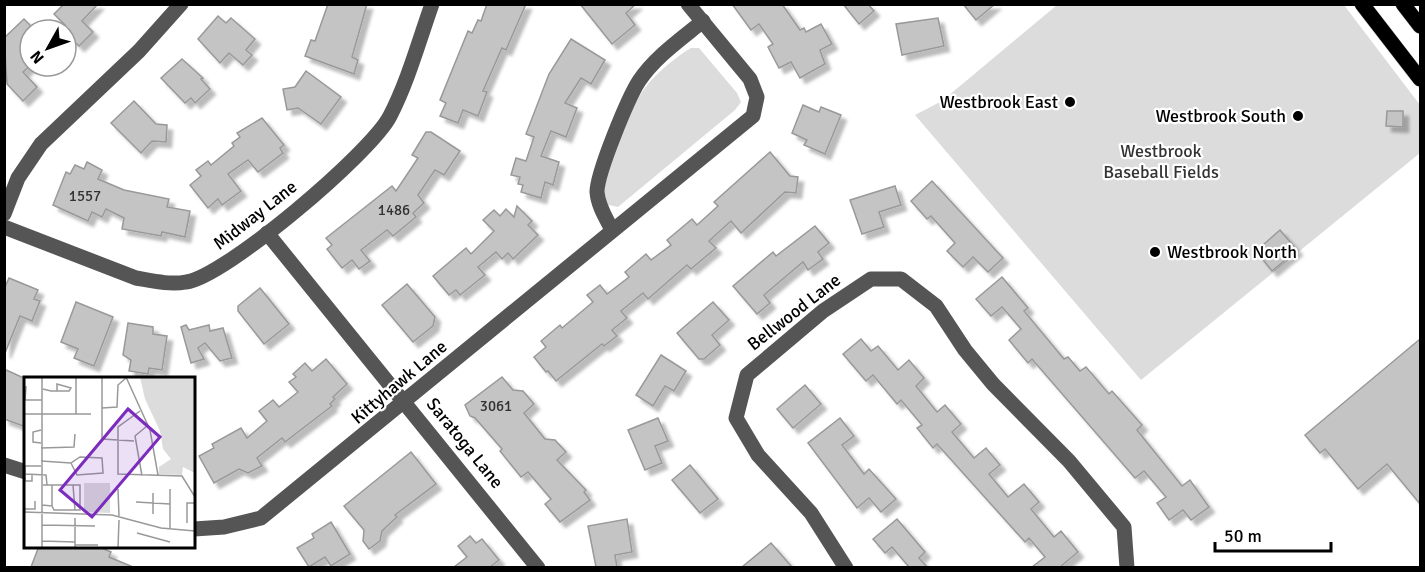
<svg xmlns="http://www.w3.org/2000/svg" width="1425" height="572" font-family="Signika,sans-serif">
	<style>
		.green { fill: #dcdcdc }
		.building { fill: #c4c4c4; stroke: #999; stroke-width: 1.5; filter: url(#shadow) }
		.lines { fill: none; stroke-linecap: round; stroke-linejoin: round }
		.major-casing { stroke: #dbdbdb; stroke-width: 16 }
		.minor { stroke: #555; stroke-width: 15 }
		.major { stroke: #000; stroke-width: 15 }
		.poi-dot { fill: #000; stroke: #fff; stroke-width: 2 }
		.labels { text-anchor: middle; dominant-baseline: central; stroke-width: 4.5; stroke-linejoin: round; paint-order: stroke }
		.number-label { font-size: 15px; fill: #313131 }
		.poi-label { font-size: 18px; fill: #000; stroke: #fff; text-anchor: end }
		.park-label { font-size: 18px; fill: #333; stroke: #fff }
		.street-label { font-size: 18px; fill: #000; stroke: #fff }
		.inset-road { fill: none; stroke: #999; stroke-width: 1.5 }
		.view { fill: #7b2cbf; fill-opacity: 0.15; stroke: #7b2cbf; stroke-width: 3 }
		.inset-edge { fill: none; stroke: #000; stroke-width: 3 }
	</style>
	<defs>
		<filter id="shadow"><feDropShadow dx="5.5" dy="5.5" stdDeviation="1.5" flood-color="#0004"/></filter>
	</defs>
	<rect width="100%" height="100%" fill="#fff"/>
	<g class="green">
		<path d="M1057,5H1344L1420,105V153L1141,380L915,115L942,101Z"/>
		<path d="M691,48H699L737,93L741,102L735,110L618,207L604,204C600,172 628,109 648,84C659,71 676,57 691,48Z"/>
	</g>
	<g class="building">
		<path d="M64,4H98L82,21L93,32L79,46L66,34V30L61,29L65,25L54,14Z"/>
		<path d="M328,4H367L352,57L358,60L354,74L305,56L311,40L315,41Z"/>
		<path d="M487,4H526L506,50L502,48L483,91L487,92L478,116L463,110L458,123L440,116L446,103L440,100L468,31L472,33L478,20L481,21Z"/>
		<path d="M580,4H636L626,13L635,25L612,44Z"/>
		<path d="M732,4H782L800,30L804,28L806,32L821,24L832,44L820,50L825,64L800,78L791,62L779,68L768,47L773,44L759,24L751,30Z"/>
		<path d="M843,4H868L874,11L859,24Z"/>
		<path d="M963,4H995L976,20Z"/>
		<path d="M218,16L226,23L231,18L255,39L246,50L252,55L243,65L229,53L220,63L198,39Z"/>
		<path d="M938,18L944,46L902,55L896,24Z"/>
		<path d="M24,19L30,25V66L23,72L37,87L23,101L7,84L4,38Z"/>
		<path d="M571,39L605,60L591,84L581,78L565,103L577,108L566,137L551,131L541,156L559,162L553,185L545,182L541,198L521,192L523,185L518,184L520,177L511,175L516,158L526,161L534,137L526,134L549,74Z"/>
		<path d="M182,59L203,78L201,79L210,89L195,103L191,98L185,103L161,78Z"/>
		<path d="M306,71L341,97L321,124L298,108L287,110L283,89L295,87Z"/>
		<path d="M134,101L156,124L167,125L166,142L152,141L141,153L111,123Z"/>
		<path d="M803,105L819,112L821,107L841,115L825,154L804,145L807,140L792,133Z"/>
		<path d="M1387,111H1403V127L1386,126Z"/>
		<path d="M262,118L284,145L280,148L283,153L258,172L248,160L228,174L241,191L222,205L218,199L208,208L190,185L201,176L196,170L208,161L211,165L234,146L232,143L240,137L237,133Z"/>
		<path d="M426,132H431L460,151L444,175L435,170L418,195L424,203L413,213L416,217L393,236L387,230L361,250L370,261L359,269L352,260L342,268L327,249L332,245L326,238L392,186L396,191L418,158L412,155Z"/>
		<path d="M770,152L790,176L798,177L796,193L785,192L741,233L731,221L709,241L716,248L691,269L687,265L648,299L643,293L621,311L627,318L612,330L617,336L604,346L602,344L556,381L548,371L546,372L534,357L546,347L541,341L560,325L562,328L593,302L587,295L600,285L607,294L629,277L625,272L646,254L651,260L671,245L667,240L692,219L697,225L718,206L714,202Z"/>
		<path d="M87,162L102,170L98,179L124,190L169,199L167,207L190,211L185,237L162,232L161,236L122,229L124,218L106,209L102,217L92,212L88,221L53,205L66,172L70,174L75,165L84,169Z"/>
		<path d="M932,181L1003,258L988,272L973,257L963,267L947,251L955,243L931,216L927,219L911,201Z"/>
		<path d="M895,186L901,205L879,212L884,227L862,234L850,200Z"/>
		<path d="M517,206L532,221L528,225L538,235L513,259L508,253L502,259L496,252L478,267L485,275L460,295L456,290L449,295L433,276L466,248L471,254L494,231L483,220L494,210L500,216L506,209L514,217Z"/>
		<path d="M815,226L829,243L818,252L823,259L808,270L803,262L764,295L770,303L757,314L733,286L773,252L776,256Z"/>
		<path d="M1280,230L1297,250L1272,271L1256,251Z"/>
		<path d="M1002,277L1028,308L1024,311L1064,359L1068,357L1080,371L1086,367L1109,394L1112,391L1142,425L1137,430L1182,486L1190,480L1209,507L1191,520L1183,510L1169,520L1157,503L1166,497L1144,471L1135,478L1032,359L1028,363L1009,340L1021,329L1002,307L991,316L976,299Z"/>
		<path d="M9,278L38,290L34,299L40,301L32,321L20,316L5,353L4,289Z"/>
		<path d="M407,284L435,317L433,326L413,342L382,305Z"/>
		<path d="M260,288L289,324L264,344L238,311V306Z"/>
		<path d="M76,302L113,317L94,366L74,358L78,349L61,342Z"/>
		<path d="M713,302L729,320L712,335L720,345L704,359H699L677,333Z"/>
		<path d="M128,323L153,327V334L167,336L162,370L149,368L148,374L129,371L131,360L123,355Z"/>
		<path d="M186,325L189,330L209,325L210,331L223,328L232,358L220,361L205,343L198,348L204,359L191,363L181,327Z"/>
		<path d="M861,339L871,351L878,346L898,370L909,360L924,378L916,386L937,412L945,405L961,424L952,432L974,458L986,448L1000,465L989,474L1008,497L1024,484L1039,502L1031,509L1054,537L1061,531L1078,552L1060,567H1032L1045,557L1029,538L1025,542L937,444L933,448L917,428L922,425L901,400L897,404L873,375L866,381L843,354Z"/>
		<path d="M1420,339V504L1387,464L1358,489L1325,449L1320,453L1305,435Z"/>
		<path d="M661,355L686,371L674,391L665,386L653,406L636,395Z"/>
		<path d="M326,359L347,384L333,397L335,399L330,404L332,406L285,442L282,438L257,458L262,466L248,473L239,469L214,483L199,456L214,448L212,444L241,428L247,438L267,421L259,411L273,400L279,407L298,392L289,382L296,377L293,374L305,363L312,371Z"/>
		<path d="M4,369L26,379V427L4,419Z"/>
		<path d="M502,377L513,390L523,391L534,404L524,413L545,439L555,440L566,452L557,460L586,490L584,492L590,500L560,522L545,504L551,499L528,472L521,477L500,451L502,449L475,418L470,416L465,405Z"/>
		<path d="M805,385L821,404L793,428L777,409Z"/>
		<path d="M658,418L668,441L655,446L662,463L645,470L628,430Z"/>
		<path d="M840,418L854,436L842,445L864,474L869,469L896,499L881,512L869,498L857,508L808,443Z"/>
		<path d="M411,452L436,484L395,515L397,517L382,531L380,541L369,549L363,541L364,530L344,506Z"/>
		<path d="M690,465L718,499L700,513L672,480Z"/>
		<path d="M627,519L632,552L615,555L617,567H596L588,526Z"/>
		<path d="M897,519L925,552L919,558L927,567H909L892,547L885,553L873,539Z"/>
		<path d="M331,522L350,554L331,566L325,557L309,567L297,548L314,538L312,534Z"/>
		<path d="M470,536L476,543L482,539L499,560L490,567H454L467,557L458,546Z"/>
		<path d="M771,543L792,567H742Z"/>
		<path d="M39,546H97L111,552L109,557L133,567H31Z"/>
	</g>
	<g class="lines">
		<g class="major-casing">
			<g id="major">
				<path d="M1362,4L1420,79"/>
				<path d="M1403,4L1420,26"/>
			</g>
		</g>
		<g class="minor">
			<path d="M4,214L18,178L41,144L139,51L181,4"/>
			<path d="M4,227L136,278C153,281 170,285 186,282C225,277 371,153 390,116C408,81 419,41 432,4"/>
			<path d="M612,230C606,218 598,206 597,192C597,173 628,98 639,81C655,57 681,39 703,21"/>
			<path d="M267,233L538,568"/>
			<path d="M4,465L26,472"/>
			<path d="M194,529L224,527L261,518L753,116L757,97L750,79L688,4"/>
			<path d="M846,568L811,513L758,455L736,418L747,375L823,311L871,279H901L936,306L965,350L993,384L1069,461L1124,527L1127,568"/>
		</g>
		<use href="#major" class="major"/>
	</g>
	<g class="poi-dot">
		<circle cx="1070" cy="102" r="6"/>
		<circle cx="1298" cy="116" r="6"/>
		<circle cx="1155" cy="252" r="6"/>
	</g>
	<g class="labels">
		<g class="number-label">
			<text x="85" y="196">1557</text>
			<text x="394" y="210">1486</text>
			<text x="496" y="406">3061</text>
		</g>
		<g class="poi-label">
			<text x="1058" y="102">Westbrook East</text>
			<text x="1286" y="116">Westbrook South</text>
			<text x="1167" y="252" text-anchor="start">Westbrook North</text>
		</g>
		<g class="park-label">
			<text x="1161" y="151">Westbrook<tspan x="1161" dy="21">Baseball Fields</tspan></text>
		</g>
		<g class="street-label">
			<text transform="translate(255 215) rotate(-38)">Midway Lane</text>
			<text transform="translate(794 312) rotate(-38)">Bellwood Lane</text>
			<text transform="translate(399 382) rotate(-40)">Kittyhawk Lane</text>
			<text transform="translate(465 443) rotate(51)">Saratoga Lane</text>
		</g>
	</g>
	<g transform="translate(24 377)">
		<rect width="171" height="171" fill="#fff"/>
		<path d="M116,0H171V96L159,90L158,98L135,97V90L147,82L139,72L136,54L121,22ZM60,106H86V136L60,135Z" fill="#dcdcdc"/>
		<path class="inset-road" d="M18,0V171M78,0V62L110,64M102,0L126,53L134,98M2,9L1,23H18M19,12L27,14H45L47,11L33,7V14M78,31L93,30L94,8L102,1M116,34L94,50V97L158,99L171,120M0,37H67M52,37V0M17,66L9,65V55L17,53M17,71L50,70L51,57M56,80L78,81L79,96L53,98L47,86ZM17,84L47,86M1,97L22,98L23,108M8,97V104H1V89H17M118,99L111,59L123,49M19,108H56V133H30L28,129M49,108L51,133M94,112L95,139M146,112V153M112,125L146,127M18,128L28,129V108M0,132H11V124M0,135L88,138L137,151L171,154M129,137V116M163,146V126H171M18,148L71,149M113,156L146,165M18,164L51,165M51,168H74M51,171V141M94,171L95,143"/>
		<path class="view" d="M104,32L136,60L68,140L36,113Z"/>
		<rect width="171" height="171" class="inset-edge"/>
	</g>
	<rect width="1425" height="572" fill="none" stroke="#000000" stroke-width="12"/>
	<g transform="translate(48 48) rotate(230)"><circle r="28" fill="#ffffff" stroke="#999999" stroke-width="1.5"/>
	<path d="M0-4.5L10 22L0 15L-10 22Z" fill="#000000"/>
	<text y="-9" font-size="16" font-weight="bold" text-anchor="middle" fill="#000000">N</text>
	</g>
	<path d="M1215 542v9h116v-9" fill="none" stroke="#000000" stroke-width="3"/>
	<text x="1224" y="542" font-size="18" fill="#000000" stroke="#ffffff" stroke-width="4.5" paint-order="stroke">50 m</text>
</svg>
